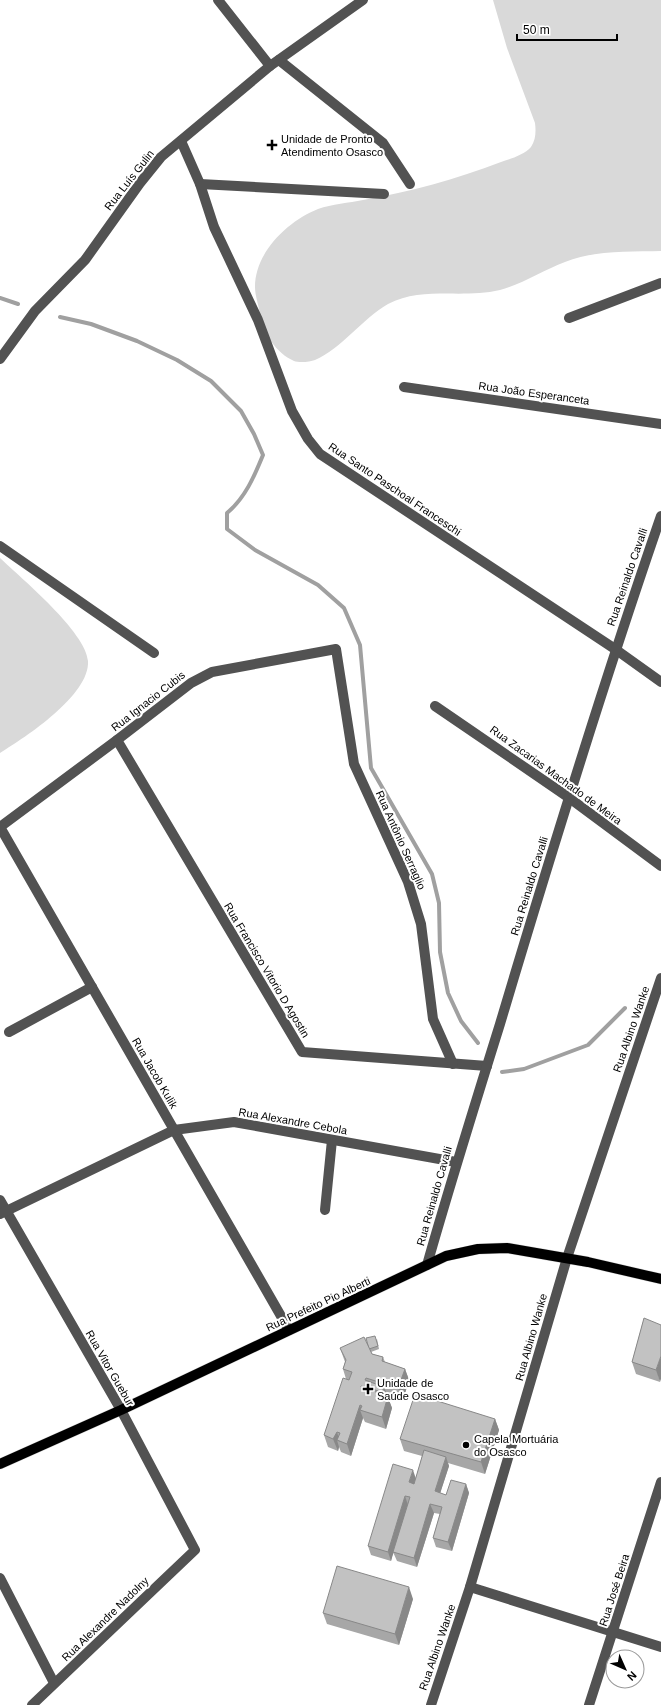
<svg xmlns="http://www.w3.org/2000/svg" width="661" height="1705" font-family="Helvetica,sans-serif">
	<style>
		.green { fill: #d9d9d9 }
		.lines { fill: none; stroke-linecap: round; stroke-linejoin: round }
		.stream { stroke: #a0a0a0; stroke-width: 4 }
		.major-casing { stroke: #dbdbdb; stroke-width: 11 }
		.minor { stroke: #525252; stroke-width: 10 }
		.major { stroke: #000; stroke-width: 10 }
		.wall { fill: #a7a7a7 }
		.shaded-wall { fill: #888 }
		.building { fill: #c2c2c2; stroke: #888 }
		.poi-dot { fill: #000; stroke: #fff; stroke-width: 1.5 }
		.labels { text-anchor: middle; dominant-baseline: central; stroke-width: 4; stroke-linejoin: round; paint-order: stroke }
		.poi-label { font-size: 11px; fill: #000; stroke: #fff; text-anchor: start }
		.street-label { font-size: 11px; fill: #000; stroke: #fff }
	</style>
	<rect width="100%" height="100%" fill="#fff"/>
	<g class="green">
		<path d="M493,0H661V251C630,252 595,250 565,262C544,270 522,284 500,290C463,299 423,286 388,304C362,319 341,349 315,360C310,362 299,363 294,361C276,353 264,334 260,315C259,306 255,296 255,287C255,252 288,221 318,209C332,204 349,203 363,200C410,192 456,179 501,162C510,159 524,155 531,147C536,140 536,131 535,123L507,48Z"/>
		<path d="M0,558C22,579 86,632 88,661C90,695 26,737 0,753Z"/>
	</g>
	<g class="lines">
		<g class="stream">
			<path d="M0,298L18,304"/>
			<path d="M60,317L91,324L137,341L177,360L211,381L241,411L254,434L263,455C254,477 245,498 227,513V529L255,550L318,585L344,608L360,645L371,768L432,874L439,903L440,952L448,993L461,1021L478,1043"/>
			<path d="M502,1072L524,1069L588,1045L625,1008"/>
		</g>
		<g class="major-casing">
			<path id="major" d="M0,1464L121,1410L446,1256L478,1249L507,1248L588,1262L661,1279"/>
		</g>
		<g class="minor">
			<path d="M218,0L270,66"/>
			<path d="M279,60L383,143L410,184"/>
			<path d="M181,141L200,184L214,227L258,320L292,411L308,439L320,454L615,649L661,682"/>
			<path d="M200,184L384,194"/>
			<path d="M569,318L661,283"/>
			<path d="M0,359L35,311L85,260L140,183L161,157L270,66L363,0"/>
			<path d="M404,387L661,424"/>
			<path d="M0,546L154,653"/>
			<path d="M435,706L568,797L661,866"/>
			<path d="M117,740L302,1052L487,1066"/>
			<path d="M0,827L117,740L191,683L212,672L336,649L354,764L408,882L421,924L433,1019L453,1064"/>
			<path d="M0,827L289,1330"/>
			<path d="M9,1032L92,987"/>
			<path d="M0,1200L121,1410L195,1550L32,1705"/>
			<path d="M325,1210L332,1140"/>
			<path d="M0,1214L174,1130L234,1122L456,1162"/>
			<path d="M427,1265C450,1184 475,1104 500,1024C551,853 603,684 661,516"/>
			<path d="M0,1578L54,1683"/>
			<path d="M470,1587L661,1647"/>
			<path d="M431,1705L470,1587L567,1258L661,978"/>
			<path d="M589,1705L661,1482"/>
		</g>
		<use href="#major" class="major"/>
	</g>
	<g class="wall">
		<path d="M644,1318L660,1382L636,1374L632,1362Z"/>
		<path d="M377,1339L379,1349L371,1352L372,1354L383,1357L385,1362L405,1369L409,1380L403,1400L387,1395L392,1408L386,1429L365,1422L363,1418L351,1456L341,1452L339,1447L338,1451L328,1447L324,1435L346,1379L343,1369L345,1362L340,1348L368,1346Z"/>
		<path d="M495,1419L499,1430L485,1474L448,1463L449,1466L440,1493L446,1495L466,1484L469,1493L452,1551L436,1547L433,1538L440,1514L434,1513L417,1567L397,1561L393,1552L391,1561L371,1555L368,1546L416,1478L422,1456L404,1451L400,1439Z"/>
		<path d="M413,1599L399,1645L327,1624L323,1613Z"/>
	</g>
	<g class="shaded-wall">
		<path d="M661,1356V1379L660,1382L656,1370Z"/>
		<path d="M405,1369L409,1380L403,1400L398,1388Z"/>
		<path d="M384,1387L392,1408L386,1429L382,1417L386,1403L382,1392Z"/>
		<path d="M360,1405L362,1411L360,1410L363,1418L351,1456L347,1444Z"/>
		<path d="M495,1419L499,1430L485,1474L481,1462Z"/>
		<path d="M337,1432L340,1442L337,1440L339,1447L338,1451L333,1439Z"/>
		<path d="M446,1457L449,1466L438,1500L435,1491Z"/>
		<path d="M413,1470L416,1479L412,1491L409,1482Z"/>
		<path d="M466,1484L469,1493L452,1551L448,1542Z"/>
		<path d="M405,1496L408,1505L391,1561L388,1552Z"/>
		<path d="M430,1504L434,1513L417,1567L414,1558Z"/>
		<path d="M409,1587L413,1599L399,1645L395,1634Z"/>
	</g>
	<g class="building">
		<path d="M644,1318L661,1325V1356L656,1370L632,1362Z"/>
		<path d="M375,1336L378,1346L369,1349L366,1338Z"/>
		<path d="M364,1337L372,1354L383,1357L382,1361L405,1369L398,1388L366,1378L365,1380L384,1387L382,1392L361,1386V1387L388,1396L382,1417L360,1410L362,1406L360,1405L347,1444L337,1440L340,1433L337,1432L333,1439L324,1435L343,1378L349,1380L352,1372L343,1369L346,1360L340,1348Z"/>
		<path d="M415,1394L495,1419L481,1462L400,1439Z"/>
		<path d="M424,1450L446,1457L435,1491L446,1495L451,1480L466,1484L448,1542L433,1538L442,1507L430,1504L414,1558L393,1552L410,1497L405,1496L388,1552L368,1546L393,1464L413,1470L409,1482L414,1484Z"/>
		<path d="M337,1566L409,1587L395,1634L323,1613Z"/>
	</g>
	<g class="poi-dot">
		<path d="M270 139h4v4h4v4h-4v4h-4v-4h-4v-4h4z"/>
		<path d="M366 1383h4v4h4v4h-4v4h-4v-4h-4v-4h4z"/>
		<circle cx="466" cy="1445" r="4"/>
	</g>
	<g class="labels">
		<g class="poi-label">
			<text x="281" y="139">Unidade de Pronto<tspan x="281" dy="13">Atendimento Osasco</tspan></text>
			<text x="377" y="1383">Unidade de<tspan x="377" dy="13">Saúde Osasco</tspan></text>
			<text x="474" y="1439">Capela Mortuária<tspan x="474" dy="13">do Osasco</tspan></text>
		</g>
		<g class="street-label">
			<text transform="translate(129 180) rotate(-52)">Rua Luís Gulin</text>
			<text transform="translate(534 393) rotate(8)">Rua João Esperanceta</text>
			<text transform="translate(395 489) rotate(34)">Rua Santo Paschoal Franceschi</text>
			<text transform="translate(627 577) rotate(-71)">Rua Reinaldo Cavalli</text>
			<text transform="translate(148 701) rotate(-38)">Rua Ignacio Cubis</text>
			<text transform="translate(556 775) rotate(36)">Rua Zacarias Machado de Meira</text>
			<text transform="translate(401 840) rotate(66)">Rua Antônio Serraglio</text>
			<text transform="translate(529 886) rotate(-73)">Rua Reinaldo Cavalli</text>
			<text transform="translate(267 970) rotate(59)">Rua Francisco Vitorio D Agostin</text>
			<text transform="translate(631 1029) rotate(-71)">Rua Albino Wanke</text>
			<text transform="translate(155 1073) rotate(60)">Rua Jacob Kulik</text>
			<text transform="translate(293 1121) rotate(10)">Rua Alexandre Cebola</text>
			<text transform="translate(434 1196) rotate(-74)">Rua Reinaldo Cavalli</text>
			<text transform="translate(318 1304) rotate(-25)">Rua Prefeito Pio Alberti</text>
			<text transform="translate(531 1337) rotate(-74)">Rua Albino Wanke</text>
			<text transform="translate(110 1368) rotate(60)">Rua Vitor Guebur</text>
			<text transform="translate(614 1590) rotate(-72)">Rua José Beira</text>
			<text transform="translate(105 1619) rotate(-44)">Rua Alexandre Nadolny</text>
			<text transform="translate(437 1647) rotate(-71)">Rua Albino Wanke</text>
		</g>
	</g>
	<g transform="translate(625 1669) rotate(135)"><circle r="19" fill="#ffffff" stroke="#999999"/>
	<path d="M0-3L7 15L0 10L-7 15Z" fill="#000000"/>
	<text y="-6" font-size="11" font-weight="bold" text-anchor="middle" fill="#000000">N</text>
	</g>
	<path d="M517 34v6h100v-6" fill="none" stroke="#000000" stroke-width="2"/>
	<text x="523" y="34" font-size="12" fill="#000000" stroke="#ffffff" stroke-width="3" paint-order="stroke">50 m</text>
</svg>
